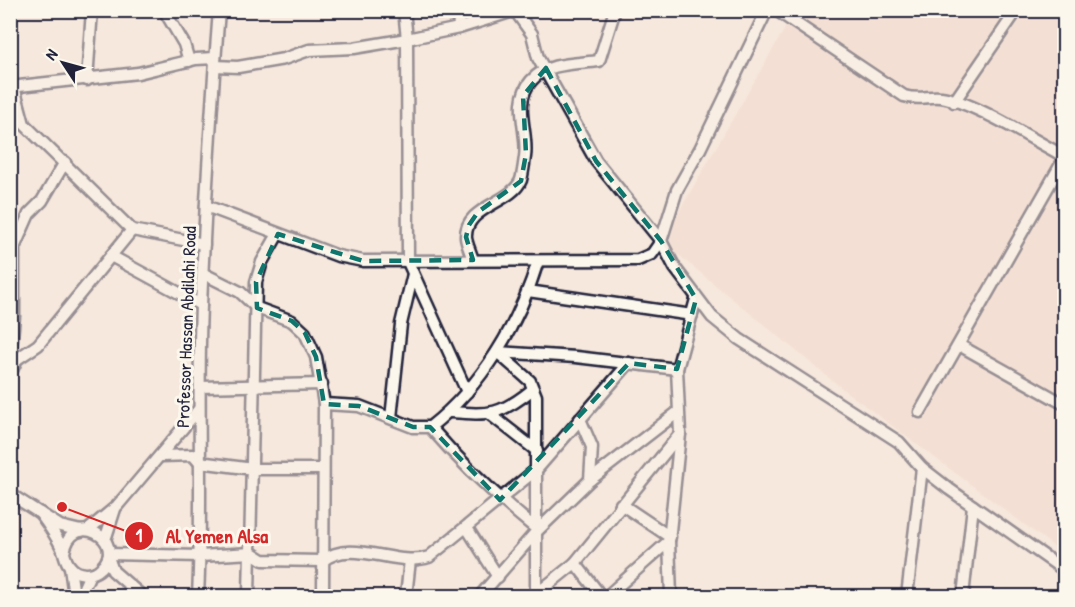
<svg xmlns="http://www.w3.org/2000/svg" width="1075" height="607" font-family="'Patrick Hand',sans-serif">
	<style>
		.built { fill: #f1d6c9 }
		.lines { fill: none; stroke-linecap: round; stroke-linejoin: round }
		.minor-casing { stroke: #22223b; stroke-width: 15 }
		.minor { stroke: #fbf7ec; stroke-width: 10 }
		.marked { fill: none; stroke: #0f766e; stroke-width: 4.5; stroke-dasharray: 12 8; stroke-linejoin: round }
		.labels { text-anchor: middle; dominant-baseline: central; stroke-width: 6; stroke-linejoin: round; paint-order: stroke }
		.street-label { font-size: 18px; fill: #22223b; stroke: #fbf7ec }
		.leader { fill: none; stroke: #d62828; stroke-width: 2 }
		.callout-dot { fill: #d62828; stroke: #fbf7ec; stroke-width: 2 }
		.mark-label { font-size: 18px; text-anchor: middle; font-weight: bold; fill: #fff }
		.callout-label { font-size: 20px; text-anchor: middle; font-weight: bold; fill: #d62828; stroke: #fbf7ec; stroke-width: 6; stroke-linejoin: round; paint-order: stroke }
	</style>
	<rect width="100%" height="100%" fill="#f6e8dc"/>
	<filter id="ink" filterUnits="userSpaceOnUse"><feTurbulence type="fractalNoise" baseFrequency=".0167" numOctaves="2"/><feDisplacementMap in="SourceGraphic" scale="12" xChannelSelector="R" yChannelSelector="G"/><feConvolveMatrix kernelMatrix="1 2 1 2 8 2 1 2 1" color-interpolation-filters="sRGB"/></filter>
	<g filter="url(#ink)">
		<path class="built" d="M795,11H1064V554L844,390L670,248L666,234Z"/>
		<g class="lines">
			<g class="minor-casing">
				<g id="minor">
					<path d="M164,10L184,44L189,61"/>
					<path d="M404,10L407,39L408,262L467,392"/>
					<path d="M458,10L459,28"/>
					<path d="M776,10L904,96C921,101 928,95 941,97C974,102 1033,140 1064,156"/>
					<path d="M516,12L532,34L538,58L596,161L661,241L675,268L712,317L739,339L899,442L922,468L949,489L1064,570"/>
					<path d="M215,66L238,67L284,59L309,50L354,48L407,39L459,28L517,10"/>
					<path d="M87,80L92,10"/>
					<path d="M10,87L138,73L196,59L215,58"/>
					<path d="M14,87L24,124L132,230L204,244"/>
					<path d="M954,102L1017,10"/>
					<path d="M206,206L338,256L363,261L638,260L652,254L661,241L677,190L700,149L767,10"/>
					<path d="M111,256L201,305"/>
					<path d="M473,260C471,253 467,245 466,238C464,206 511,204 521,180C523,173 524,164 525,157C529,133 512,103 531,81C547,62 576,64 599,61L615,10"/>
					<path d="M204,274L240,292L257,308L292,321L305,333L316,357L324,404L323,596"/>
					<path d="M528,291L692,315"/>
					<path d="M959,345L1064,404"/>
					<path d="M497,352L530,381L536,396V596"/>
					<path d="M497,352L576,357L677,369"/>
					<path d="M17,359L11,351L14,316V248L29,214L42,201L65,162"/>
					<path d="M10,375L17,359L38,345L132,230"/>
					<path d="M200,387L322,384"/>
					<path d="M324,404L359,406L413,427H430C482,386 519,324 538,261"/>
					<path d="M449,412C490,415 500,416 533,389"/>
					<path d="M920,412L1064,159"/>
					<path d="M491,415L537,451"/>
					<path d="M391,418L401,324L413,274"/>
					<path d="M580,419L592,447L590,480"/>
					<path d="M430,427C462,464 496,496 534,527"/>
					<path d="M161,456L193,455L199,462L253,469H323"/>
					<path d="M10,494L60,526L81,531"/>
					<path d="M621,504L670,537"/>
					<path d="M40,513C48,524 56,535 62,548C65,554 65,560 69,565C72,569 75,572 80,573C87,575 95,574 101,568C130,541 71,507 64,553"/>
					<path d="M467,528L498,577"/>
					<path d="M88,530L117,506L199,409"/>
					<path d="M105,540L115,509"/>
					<path d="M109,554L200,556L252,553L263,560L322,561C352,537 396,568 429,557L537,469L629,363"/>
					<path d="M108,557L113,571L142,596"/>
					<path d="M575,563L601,596"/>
					<path d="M70,567L74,596"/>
					<path d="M80,596L90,574"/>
					<path d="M198,596C203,500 197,403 201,306C205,207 211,109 219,10"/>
					<path d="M249,596L256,282L262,262L278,234"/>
					<path d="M406,596L410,560"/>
					<path d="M480,596L535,533L590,480L678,412"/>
					<path d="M534,596L575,563L680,434"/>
					<path d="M607,596L669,541"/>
					<path d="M671,596L669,541L680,434L677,369L696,299"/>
					<path d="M907,596L922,468"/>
					<path d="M963,596L973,506"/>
				</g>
			</g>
			<use href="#minor" class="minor"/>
		</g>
	</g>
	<path d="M0 0H1075V607H0ZM546,68L596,161L661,241L696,299L677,369L629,363L500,500L430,427H413L359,406L324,404L316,357L305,333L292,321L257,308L256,282L278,234L363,261L473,260L466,237L469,225L478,212L521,181L526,154L523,96Z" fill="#f6e8dc" fill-opacity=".55" fill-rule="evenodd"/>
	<path class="marked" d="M546,68L596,161L661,241L696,299L677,369L629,363L500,500L430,427H413L359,406L324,404L316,357L305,333L292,321L257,308L256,282L278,234L363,261L473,260L466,237L469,225L478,212L521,181L526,154L523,96Z"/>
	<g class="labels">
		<g class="street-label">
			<text transform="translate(186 327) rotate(-88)">Professor Hassan Abdilahi Road</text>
		</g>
	</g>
	<path class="leader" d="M62 507L139 536"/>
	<g class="callout-dot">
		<circle cx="62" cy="507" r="6"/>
		<circle cx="139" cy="536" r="15"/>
	</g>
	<g class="mark-label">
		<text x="139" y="542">1</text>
	</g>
	<g class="callout-label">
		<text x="217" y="543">Al Yemen Alsa</text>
	</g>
	<rect width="1075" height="607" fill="none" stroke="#fbf7ec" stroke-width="36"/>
	<rect x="18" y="18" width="1039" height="571" fill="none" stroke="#22223b" stroke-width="2" filter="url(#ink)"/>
	<g transform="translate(63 63) rotate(306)" stroke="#fbf7ec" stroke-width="4.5" paint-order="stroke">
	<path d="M0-4.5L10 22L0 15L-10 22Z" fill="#22223b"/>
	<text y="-9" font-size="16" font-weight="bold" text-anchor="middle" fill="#22223b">N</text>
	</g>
</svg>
